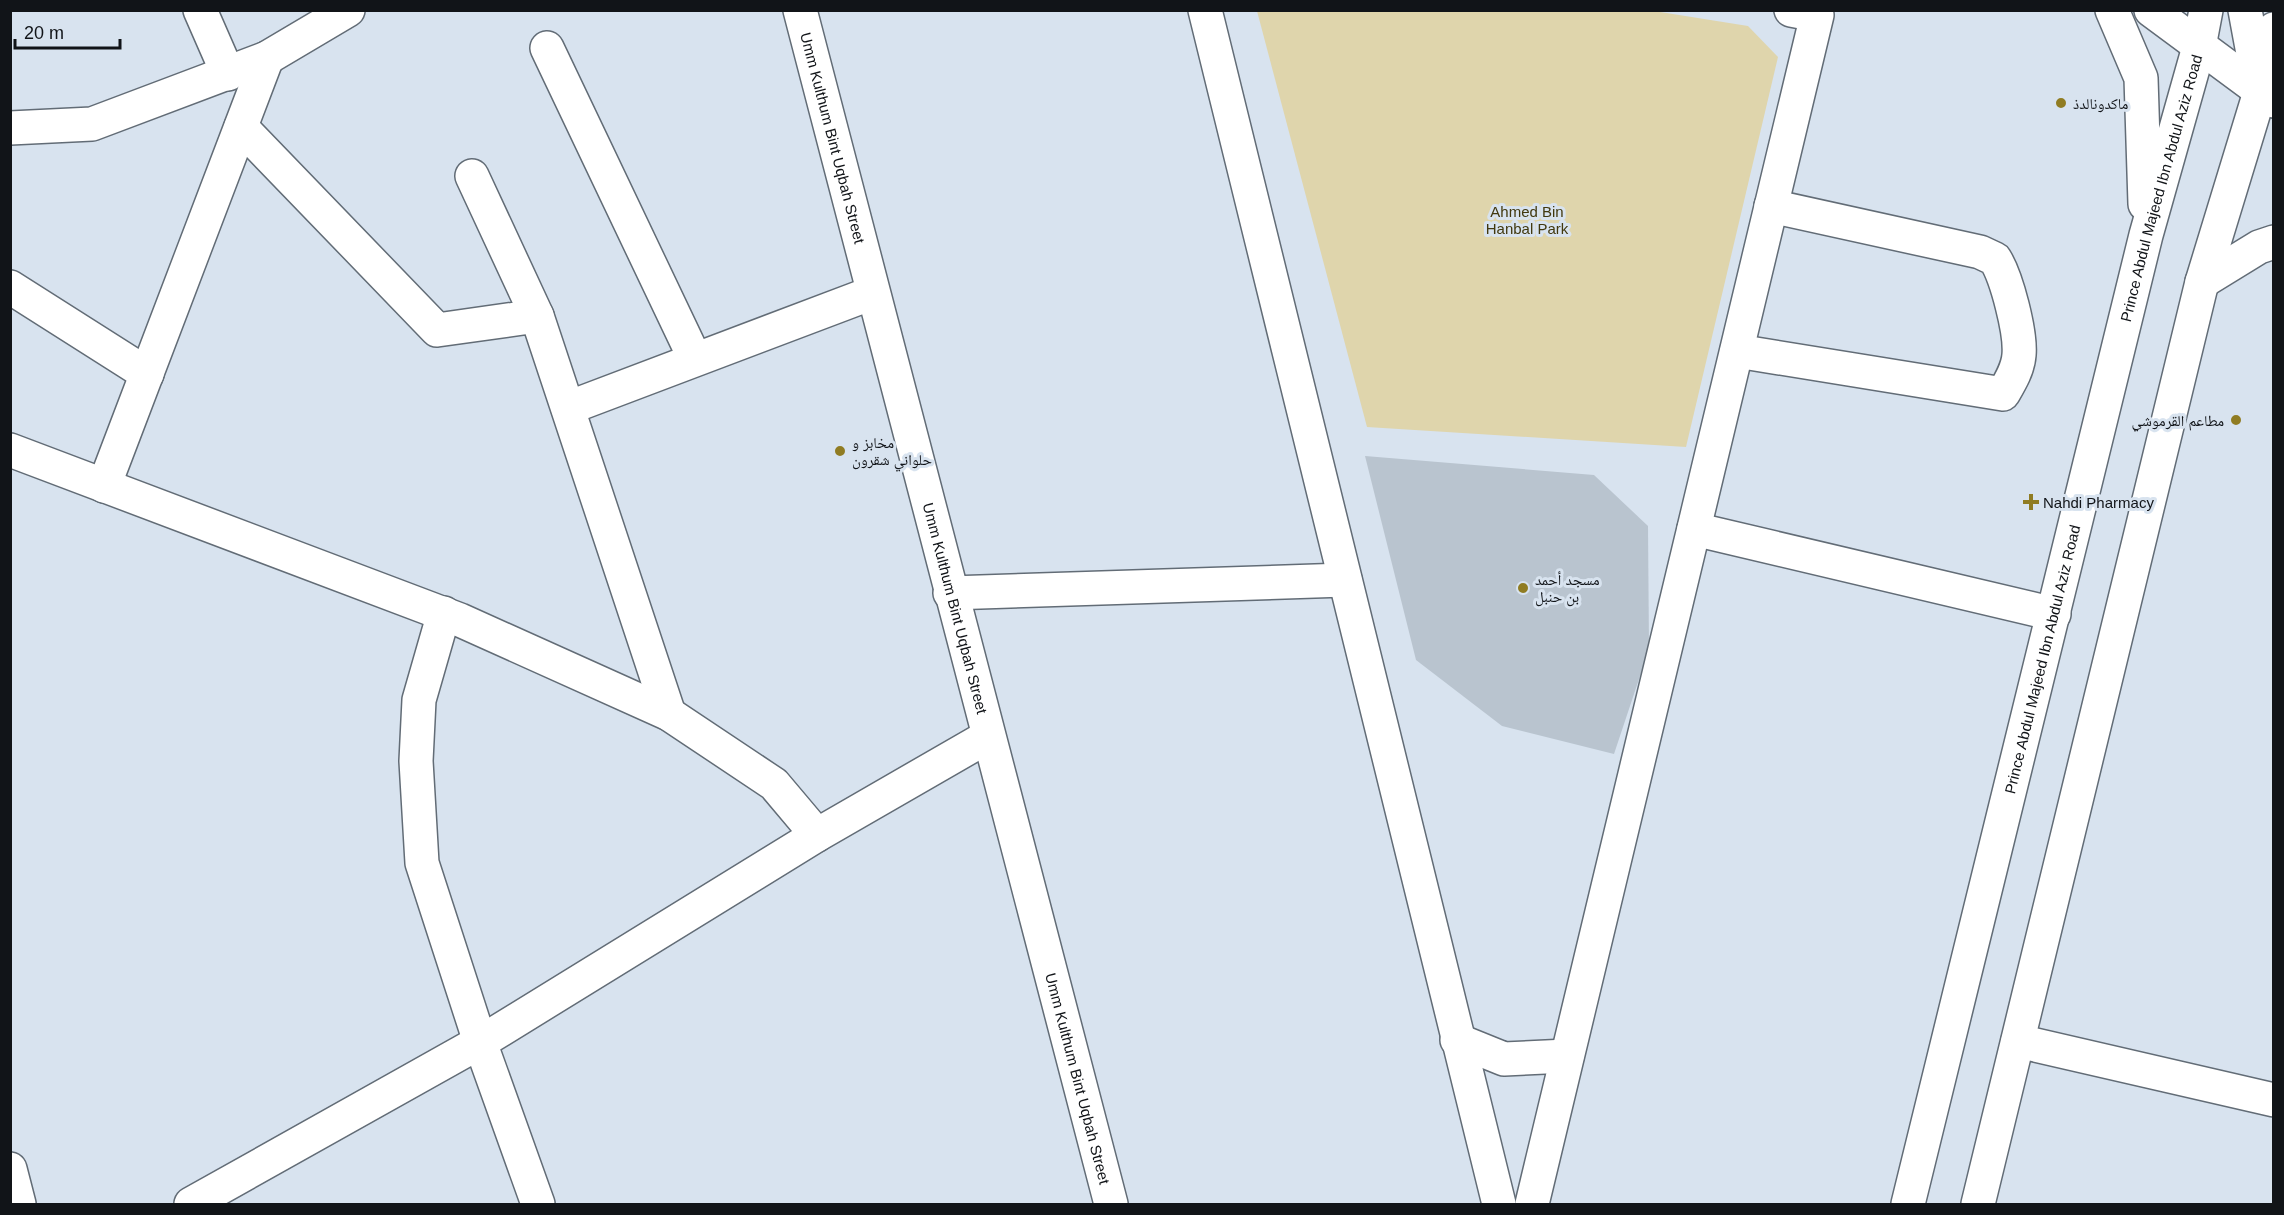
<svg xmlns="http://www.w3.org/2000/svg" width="2284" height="1215" font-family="Helvetica,'Noto Naskh Arabic',sans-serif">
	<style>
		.green { fill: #dfd5ac }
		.building { fill: #b9c4cf }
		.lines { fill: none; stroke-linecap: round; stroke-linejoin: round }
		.minor-casing { stroke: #626c76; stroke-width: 36 }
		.tertiary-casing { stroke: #626c76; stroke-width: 36 }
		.primary-casing { stroke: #626c76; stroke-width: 36 }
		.minor { stroke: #fff; stroke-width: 33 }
		.tertiary { stroke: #fff; stroke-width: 33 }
		.primary { stroke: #fff; stroke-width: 33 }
		.poi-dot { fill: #907c22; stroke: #d8e3ef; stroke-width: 2 }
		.labels { text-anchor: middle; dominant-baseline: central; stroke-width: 6; stroke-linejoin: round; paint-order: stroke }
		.poi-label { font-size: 15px; fill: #111418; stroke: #d8e3ef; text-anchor: start }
		.street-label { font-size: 15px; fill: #111418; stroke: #d8e3ef }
		.park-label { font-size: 15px; fill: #41380e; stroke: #d8e3ef }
	</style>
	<rect width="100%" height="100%" fill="#d8e3ef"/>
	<path class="green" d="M1257,11H1654L1748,26L1778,57L1686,447L1367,427Z"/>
	<path class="building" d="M1365,456L1594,475L1648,526L1649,649L1614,754L1502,726L1416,660Z"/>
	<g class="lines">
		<g class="minor-casing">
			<g id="minor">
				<path d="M200,10L228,74"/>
				<path id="s1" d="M800,10L1111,1204"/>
				<path d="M1205,10L1499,1204"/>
				<path d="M547,48L695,359"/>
				<path d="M241,127L437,330L537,316L669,714"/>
				<path d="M10,128L92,124L267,58L348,10"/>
				<path d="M472,176L537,316"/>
				<path d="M10,287L147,374"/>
				<path d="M1737,351L2003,394C2010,382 2018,369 2019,355C2021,333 2007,278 1995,259L1980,252L1771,206"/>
				<path d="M568,408L872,293"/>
				<path d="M10,450L460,620L669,714L774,784L817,835"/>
				<path d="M104,486L267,58"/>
				<path d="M1694,529L2054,614"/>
				<path d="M950,593L1345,580"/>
				<path d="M444,613L419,700L416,761L422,863L480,1042L538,1204"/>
				<path d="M1457,1040L1504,1059L1567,1056"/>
				<path d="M2018,1041L2274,1100"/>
				<path d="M10,1169L19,1204"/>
				<path d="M191,1204L489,1037L817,835L987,737"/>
				<path d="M1532,1204L1817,15L1791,10"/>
			</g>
		</g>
		<g class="tertiary-casing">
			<path id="tertiary" d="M2151,10L2274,101"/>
		</g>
		<g class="primary-casing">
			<g id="primary">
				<path d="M2112,10L2141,78L2145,204"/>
				<path d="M2245,10L2257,75"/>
				<path d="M2202,282L2259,247L2274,242"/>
				<path id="s2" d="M1908,1204L2146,235L2199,47L2206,10"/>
				<path d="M1978,1204L2202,282L2260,92L2274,29"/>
			</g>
		</g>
		<use href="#minor" class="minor"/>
		<use href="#tertiary" class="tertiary"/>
		<use href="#primary" class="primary"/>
	</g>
	<g class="poi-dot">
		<circle cx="2061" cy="103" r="6"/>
		<circle cx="2236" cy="420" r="6"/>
		<circle cx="840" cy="451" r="6"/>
		<path d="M2028 493h6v6h6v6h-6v6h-6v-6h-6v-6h6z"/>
		<circle cx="1523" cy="588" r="6"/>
	</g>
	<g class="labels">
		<g class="poi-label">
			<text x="2073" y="103">ماكدونالدذ</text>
			<text x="2224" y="420" text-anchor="end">مطاعم القرموشي</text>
			<text x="852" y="442">مخابز و<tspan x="852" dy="17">حلواني شقرون</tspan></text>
			<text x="2043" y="502">Nahdi Pharmacy</text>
			<text x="1535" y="579">مسجد أحمد<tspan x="1535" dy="17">بن حنبل</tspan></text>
		</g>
		<g class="street-label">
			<text stroke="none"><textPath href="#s1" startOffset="132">Umm Kulthum Bint Uqbah Street</textPath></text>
			<text stroke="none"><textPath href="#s2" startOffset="1047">Prince Abdul Majeed Ibn Abdul Aziz Road</textPath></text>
			<text stroke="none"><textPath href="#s1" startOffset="618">Umm Kulthum Bint Uqbah Street</textPath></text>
			<text stroke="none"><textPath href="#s2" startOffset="561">Prince Abdul Majeed Ibn Abdul Aziz Road</textPath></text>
			<text stroke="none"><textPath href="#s1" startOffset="1104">Umm Kulthum Bint Uqbah Street</textPath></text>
		</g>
		<g class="park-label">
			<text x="1527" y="211">Ahmed Bin<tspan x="1527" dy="17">Hanbal Park</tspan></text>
		</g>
	</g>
	<rect width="2284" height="1215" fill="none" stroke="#111418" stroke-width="24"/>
	<path d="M15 39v9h105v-9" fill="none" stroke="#111418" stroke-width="3"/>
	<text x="24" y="39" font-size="18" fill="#111418" stroke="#d8e3ef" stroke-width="4.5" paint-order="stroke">20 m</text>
</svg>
